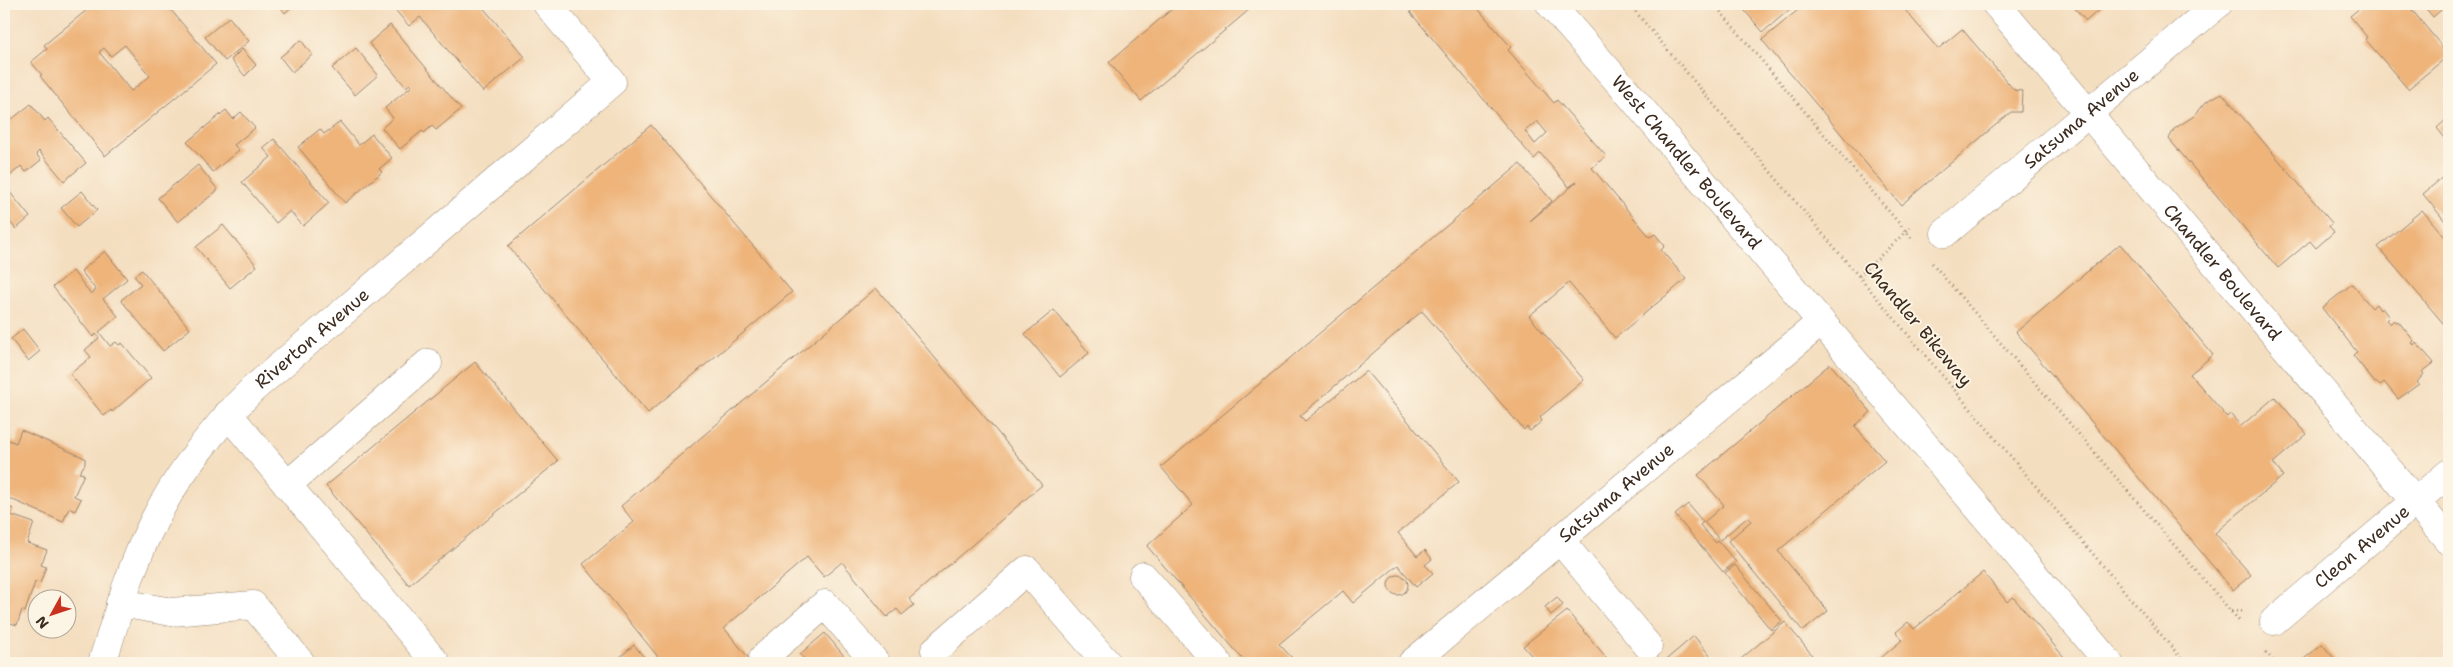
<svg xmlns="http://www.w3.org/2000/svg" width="2453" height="667" font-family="'Shantell Sans',sans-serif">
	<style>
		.building { fill: #eeb47a; fill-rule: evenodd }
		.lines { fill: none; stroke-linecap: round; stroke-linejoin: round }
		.minor-casing { stroke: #98846f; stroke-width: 29 }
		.path { stroke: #98846f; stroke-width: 3; stroke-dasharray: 1 4; stroke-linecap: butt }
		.minor { stroke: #fff; stroke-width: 28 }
		.labels { text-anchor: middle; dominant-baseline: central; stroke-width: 4; stroke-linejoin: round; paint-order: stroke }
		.street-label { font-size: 18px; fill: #3b2a1e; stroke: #fcf5e5 }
	</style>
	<rect width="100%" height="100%" fill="#fcf5e5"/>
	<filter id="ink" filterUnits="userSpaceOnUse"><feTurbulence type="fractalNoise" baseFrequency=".02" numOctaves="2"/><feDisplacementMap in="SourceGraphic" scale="10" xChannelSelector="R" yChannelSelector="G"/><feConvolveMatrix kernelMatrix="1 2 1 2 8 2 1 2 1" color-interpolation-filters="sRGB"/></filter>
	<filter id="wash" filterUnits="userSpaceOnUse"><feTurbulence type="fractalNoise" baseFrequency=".0096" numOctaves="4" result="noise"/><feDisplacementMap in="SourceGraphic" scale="20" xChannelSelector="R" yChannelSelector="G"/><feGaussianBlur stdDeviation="1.12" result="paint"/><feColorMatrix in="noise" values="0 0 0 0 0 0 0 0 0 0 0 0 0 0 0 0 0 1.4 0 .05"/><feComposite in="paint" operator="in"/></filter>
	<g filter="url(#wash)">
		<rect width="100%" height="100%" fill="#f4dec0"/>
		<g id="blocks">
			<g class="building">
				<path d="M94,4H166L216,64L105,156L40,76L42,75L31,62L47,49L44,45ZM125,45L150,76L131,91L99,52L104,48L111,56Z"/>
				<path d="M278,4H295L285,13Z"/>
				<path d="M390,4H480L525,57L483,92L420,17L409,26Z"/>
				<path d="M1178,4H1256L1141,101L1109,62Z"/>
				<path d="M1419,4H1474L1511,47L1508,50L1554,103L1557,100L1606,156L1592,168L1650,237L1655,234L1665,246L1661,250L1686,279L1615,338L1569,283L1529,316L1584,380L1540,417L1542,421L1530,431L1527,427L1524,430L1422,311L1300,416L1305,421L1366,371L1459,482L1398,533L1417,556L1425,550L1432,559L1425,565L1433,573L1416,587L1398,565L1353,603L1343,591L1279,644L1293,659L1288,663H1246L1147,546L1193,505L1161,467L1520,164L1552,201L1530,221L1577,182L1569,187L1540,153L1534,159L1410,12ZM1537,121L1547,133L1535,144L1525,131Z"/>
				<path d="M1739,4H1796L1763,32Z"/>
				<path d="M1805,4H1900L1938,49L1962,29L2014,90L2022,91L2021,112H2011L1901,205L1762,40Z"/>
				<path d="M2071,4H2106L2086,21Z"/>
				<path d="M2365,4H2407L2409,6L2413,4L2416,7L2412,10L2449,55L2408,89L2365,39L2367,37L2350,16Z"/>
				<path d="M2422,4H2448L2433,17Z"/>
				<path d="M229,17L249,41L225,61L205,37Z"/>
				<path d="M390,25L461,109L436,130L432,126L424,133L422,131L400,149L382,128L393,118L385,108L412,86L410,84L406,87L369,43Z"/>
				<path d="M301,40L312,55L292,72L280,57Z"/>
				<path d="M356,48L378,75L355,95L332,68Z"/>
				<path d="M242,49L256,65L245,76L231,60Z"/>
				<path d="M2222,93L2332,223L2329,226L2334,232L2316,248L2310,241L2278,268L2169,139L2174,129L2194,116L2207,101Z"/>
				<path d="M31,104L45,121L48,118L86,163L64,181L39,151L36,154L41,160L26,172L21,166L10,176L4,169V117L8,113L12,119Z"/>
				<path d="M226,110L233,119L241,112L255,128L234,145L239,150L213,172L187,142Z"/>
				<path d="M2449,117V143L2437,128Z"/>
				<path d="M340,122L359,145L372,134L392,158L379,169L382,172L345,203L298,147L320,129L324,134Z"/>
				<path d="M651,125L792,292L648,413L508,246Z"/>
				<path d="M274,139L329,203L303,226L290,211L276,223L242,182L271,157L263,148Z"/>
				<path d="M198,165L218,190L178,222L158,198Z"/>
				<path d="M2444,176L2449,182V226L2423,194Z"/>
				<path d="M4,185L30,217L16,229L7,219L4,221Z"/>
				<path d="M82,191L97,210L77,227L61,208Z"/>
				<path d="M2422,210L2449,242V330L2378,247Z"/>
				<path d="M223,225L257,266L230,288L196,247Z"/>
				<path d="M2120,244L2213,355L2190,374L2227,417L2230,414L2241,426L2275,397L2307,434L2273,463L2283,476L2215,533L2251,575L2233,590L2016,332Z"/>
				<path d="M105,251L127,279L103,299L118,316L99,332L110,346L116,342L119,345L122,343L151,378L112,412L111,410L104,416L70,374L91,357L85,350L99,338L96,334L93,337L53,287L73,271L91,294L96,290L81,271Z"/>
				<path d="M142,270L190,329L163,351L121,300L141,284L134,276Z"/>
				<path d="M2352,284L2372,308L2376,304L2380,310L2382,308L2389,317L2386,320L2390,324L2394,320L2396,323L2398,321L2414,341L2412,343L2414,345L2416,342L2434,363L2422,372L2424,374L2417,382L2419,384L2398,399L2384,382L2380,385L2377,382L2375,383L2353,355L2357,352L2322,308Z"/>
				<path d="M876,288L1042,485L909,599L914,605L902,615L897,609L887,617L842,562L824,577L807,557L724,628L753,663H663L583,564L634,522L621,506Z"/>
				<path d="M1054,310L1089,353L1060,377L1025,334Z"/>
				<path d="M23,329L40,351L28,361L11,339Z"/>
				<path d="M475,362L558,461L409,585L326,486Z"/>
				<path d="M1830,364L1871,412L1855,426L1885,461L1778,551L1828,611L1803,631L1728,541L1751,521L1748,517L1720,540L1704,522L1724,505L1698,475Z"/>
				<path d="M21,430L85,458V464L79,473L84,474L74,496L81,499L75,511L69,508L63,522L4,496V438L16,443Z"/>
				<path d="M4,504L13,509L11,515L34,523L27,543L47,550L41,565L46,567L40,583L35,582L25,612L22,610L17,625L4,621V533L10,517L4,514Z"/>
				<path d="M1688,504L1703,522L1700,525L1716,543L1718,541L1736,562L1723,572L1675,515Z"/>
				<path d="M1735,565L1782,621L1771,630L1725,573Z"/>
				<path d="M1983,572L2007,602L2013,597L2069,663H1875L1902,640L1896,632L1908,622L1914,629Z"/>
				<circle cx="1398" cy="585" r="10"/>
				<path d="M1557,597L1563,605L1551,615L1545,607Z"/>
				<path d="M1567,611L1611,663H1538L1523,646Z"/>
				<path d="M1785,622L1812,655L1802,663H1736Z"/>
				<path d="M825,633L850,663H807L800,654Z"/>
				<path d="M1694,636L1716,663H1662Z"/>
				<path d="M2322,644L2338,663H2299Z"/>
				<path d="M634,645L649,663H625L620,657Z"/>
			</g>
		</g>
	</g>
	<g filter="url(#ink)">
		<use href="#blocks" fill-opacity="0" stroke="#98846f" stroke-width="1"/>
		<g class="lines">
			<g class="minor-casing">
				<g id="minor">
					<path id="s1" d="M1550,4L1629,94L2109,663"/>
					<path id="s2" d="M1996,4L2449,541"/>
					<path id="s3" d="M1945,233L2218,4"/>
					<path d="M228,414L436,663"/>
					<path d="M287,485L428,363"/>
					<path d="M1560,540L1648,646"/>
					<path d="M1143,576L1218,663"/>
					<path d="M120,603L172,612L253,605L301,663"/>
					<path id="s4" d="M2274,621L2449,473"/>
					<path d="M935,650L1027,570L1107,663"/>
					<path d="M763,658L825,604L876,663"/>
					<path id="s5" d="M102,663C116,620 128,575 148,533C173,479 211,431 253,389L612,82L547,4"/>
					<path id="s6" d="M1412,663L1821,322"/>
				</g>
			</g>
			<g class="path">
				<path d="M1629,4L2185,663"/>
				<path d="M1714,4L1914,241"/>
				<path d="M1932,263L2241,623"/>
				<path d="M1859,276L1913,225"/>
				<path d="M2231,611H2245"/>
				<path d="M2266,652L2275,663"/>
			</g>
			<use href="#minor" class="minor"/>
		</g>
	</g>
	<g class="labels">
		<g class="street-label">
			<text stroke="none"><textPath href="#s3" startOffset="178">Satsuma Avenue</textPath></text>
			<text stroke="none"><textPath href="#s1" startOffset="209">West Chandler Boulevard</textPath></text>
			<text stroke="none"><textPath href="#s2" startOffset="351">Chandler Boulevard</textPath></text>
			<text transform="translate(1918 324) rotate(50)">Chandler Bikeway</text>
			<text stroke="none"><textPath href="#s5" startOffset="395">Riverton Avenue</textPath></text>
			<text stroke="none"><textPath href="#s6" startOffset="266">Satsuma Avenue</textPath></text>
			<text stroke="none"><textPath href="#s4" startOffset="115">Cleon Avenue</textPath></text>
		</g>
	</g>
	<rect width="2453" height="667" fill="none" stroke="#fcf5e5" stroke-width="20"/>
	<g transform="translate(52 614) rotate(230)"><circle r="24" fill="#fcf5e5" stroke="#afa495"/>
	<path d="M0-4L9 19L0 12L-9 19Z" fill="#c8321e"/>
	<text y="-8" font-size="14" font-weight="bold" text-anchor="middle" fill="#3b2a1e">N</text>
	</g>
</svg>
